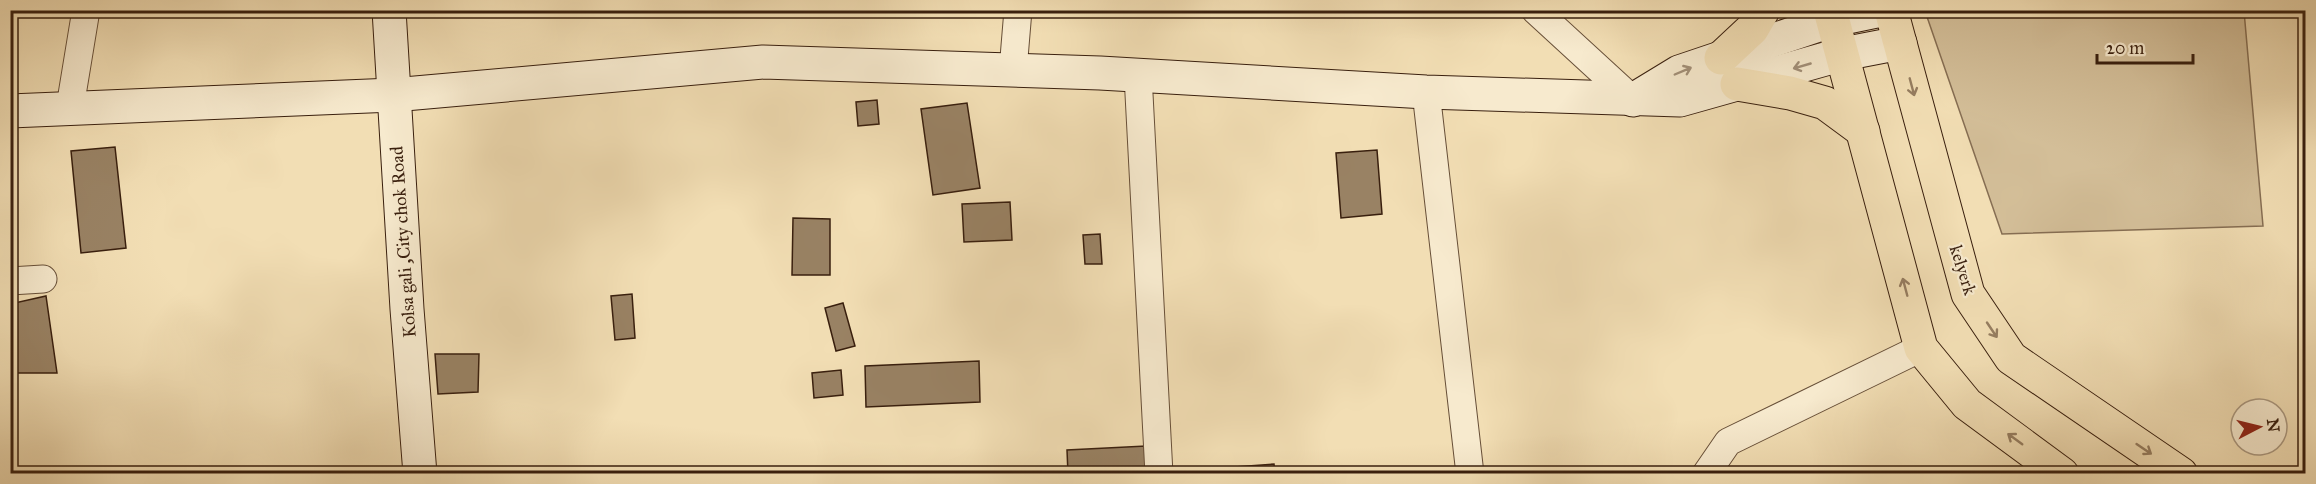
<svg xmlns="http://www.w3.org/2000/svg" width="2316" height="484" font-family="'IM FELL Great Primer',serif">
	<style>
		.green { fill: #d3be98; stroke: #866e53; stroke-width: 1.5 }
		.building { fill: #998264; stroke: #391f0e; stroke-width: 1.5 }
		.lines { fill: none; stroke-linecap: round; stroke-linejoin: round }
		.street-casing { stroke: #674f38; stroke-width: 29 }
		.secondary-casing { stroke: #391f0e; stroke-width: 35 }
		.primary-casing { stroke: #391f0e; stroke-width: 35 }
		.street { stroke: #f7eace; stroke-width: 27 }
		.secondary { stroke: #f7eace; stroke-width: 33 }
		.primary { stroke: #f2deb4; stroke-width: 33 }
		.oneway { stroke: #a28f78 }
		.oneway2 { stroke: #967e61 }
		.labels { text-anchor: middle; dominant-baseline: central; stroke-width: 4.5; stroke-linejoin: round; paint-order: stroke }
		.street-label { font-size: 18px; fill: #391f0e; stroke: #f7eace }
	</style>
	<rect width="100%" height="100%" fill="#f2deb4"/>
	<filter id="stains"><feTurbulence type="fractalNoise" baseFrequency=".00333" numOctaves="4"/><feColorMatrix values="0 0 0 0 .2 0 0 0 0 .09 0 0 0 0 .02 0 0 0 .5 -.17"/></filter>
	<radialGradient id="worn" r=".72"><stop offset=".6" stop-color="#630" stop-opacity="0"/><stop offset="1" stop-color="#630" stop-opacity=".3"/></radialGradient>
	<path class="green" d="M1925,11H2244L2263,226L2002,234Z"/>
	<g class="building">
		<path d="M877,100L879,124L858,126L856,102Z"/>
		<path d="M967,103L980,188L933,195L921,109Z"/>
		<path d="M13,145L17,259H10V146Z"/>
		<path d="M115,147L126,248L81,253L71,151Z"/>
		<path d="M1377,150L1382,214L1341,218L1336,153Z"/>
		<path d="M1010,202L1012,240L964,242L962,204Z"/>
		<path d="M793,218L830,219V275H792Z"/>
		<path d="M1100,234L1102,264H1085L1083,235Z"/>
		<path d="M632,294L635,338L615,340L611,296Z"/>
		<path d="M46,296L57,373H10V304Z"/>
		<path d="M843,303L855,346L836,351L825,308Z"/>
		<path d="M435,354H479L478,392L438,394Z"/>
		<path d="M979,361L980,402L866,407L865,366Z"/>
		<path d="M841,370L843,395L814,398L812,373Z"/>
		<path d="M1146,446L1147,474H1068L1067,450Z"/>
		<path d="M1274,464L1275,474H1195L1194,470Z"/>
	</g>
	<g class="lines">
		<g class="street-casing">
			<g id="street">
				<path d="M1535,10L1633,100"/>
				<path d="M1013,70L1018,10"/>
				<path d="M1138,75L1159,474"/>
				<path d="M1426,92L1470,474"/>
				<path d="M70,107L86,10"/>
				<path d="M10,281L43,279"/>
				<path d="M1706,474L1728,442L1921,348"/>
			</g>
		</g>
		<g class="secondary-casing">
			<g id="secondary">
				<path d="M389,10L407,309L420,474"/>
				<path d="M1633,100L1679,72L1833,20L1881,10"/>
				<path d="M10,111L393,95L763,62L1100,73L1426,92L1680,100L1843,54L1900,43"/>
			</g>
		</g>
		<g class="primary-casing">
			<g id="primary">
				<path d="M1830,10L1921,348L1967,404L2062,474"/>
				<path d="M1891,10L1968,294L2011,358L2181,474"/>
				<path d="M1721,58L1752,29L1763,10"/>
				<path d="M1737,84L1790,93L1825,103L1863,131"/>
			</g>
		</g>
		<use href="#street" class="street"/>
		<use href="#secondary" class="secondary"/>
		<use href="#primary" class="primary"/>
	</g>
	<defs><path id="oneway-shaft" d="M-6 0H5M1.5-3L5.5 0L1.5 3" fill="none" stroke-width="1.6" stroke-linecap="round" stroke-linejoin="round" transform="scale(1.5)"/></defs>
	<g class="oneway">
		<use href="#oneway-shaft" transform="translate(1802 66) rotate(164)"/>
		<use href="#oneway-shaft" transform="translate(1683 71) rotate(-23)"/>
	</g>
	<g class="oneway2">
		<use href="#oneway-shaft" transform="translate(1912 87) rotate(75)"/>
		<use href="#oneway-shaft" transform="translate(1905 287) rotate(-105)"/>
		<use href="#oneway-shaft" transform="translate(1992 330) rotate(56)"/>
		<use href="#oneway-shaft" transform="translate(2015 439) rotate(-144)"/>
		<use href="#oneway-shaft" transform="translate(2144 449) rotate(34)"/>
	</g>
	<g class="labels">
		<g class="street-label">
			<text transform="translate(403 242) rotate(-94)">Kolsa gali ,City chok Road</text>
			<text transform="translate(1963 270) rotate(72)">kelyerk</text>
		</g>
	</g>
	<rect width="2316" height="484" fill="none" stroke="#f2deb4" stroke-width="36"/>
	<rect x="12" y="12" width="2292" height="460" fill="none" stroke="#391f0e" stroke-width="3"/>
	<rect x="18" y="18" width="2280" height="448" fill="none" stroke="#391f0e" stroke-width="1.5"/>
	<g transform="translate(2259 427) rotate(83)"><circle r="28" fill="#f7eace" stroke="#ab9981" stroke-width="1.5"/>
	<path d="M0-4.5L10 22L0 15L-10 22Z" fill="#8f2418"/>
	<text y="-9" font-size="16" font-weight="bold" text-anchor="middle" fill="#391f0e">N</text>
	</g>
	<path d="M2097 54v9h96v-9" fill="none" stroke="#391f0e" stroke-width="3"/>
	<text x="2106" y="54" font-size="18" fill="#391f0e" stroke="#f7eace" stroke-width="4.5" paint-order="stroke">20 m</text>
	<rect width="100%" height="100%" filter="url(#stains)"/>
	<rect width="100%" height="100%" fill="url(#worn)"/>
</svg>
